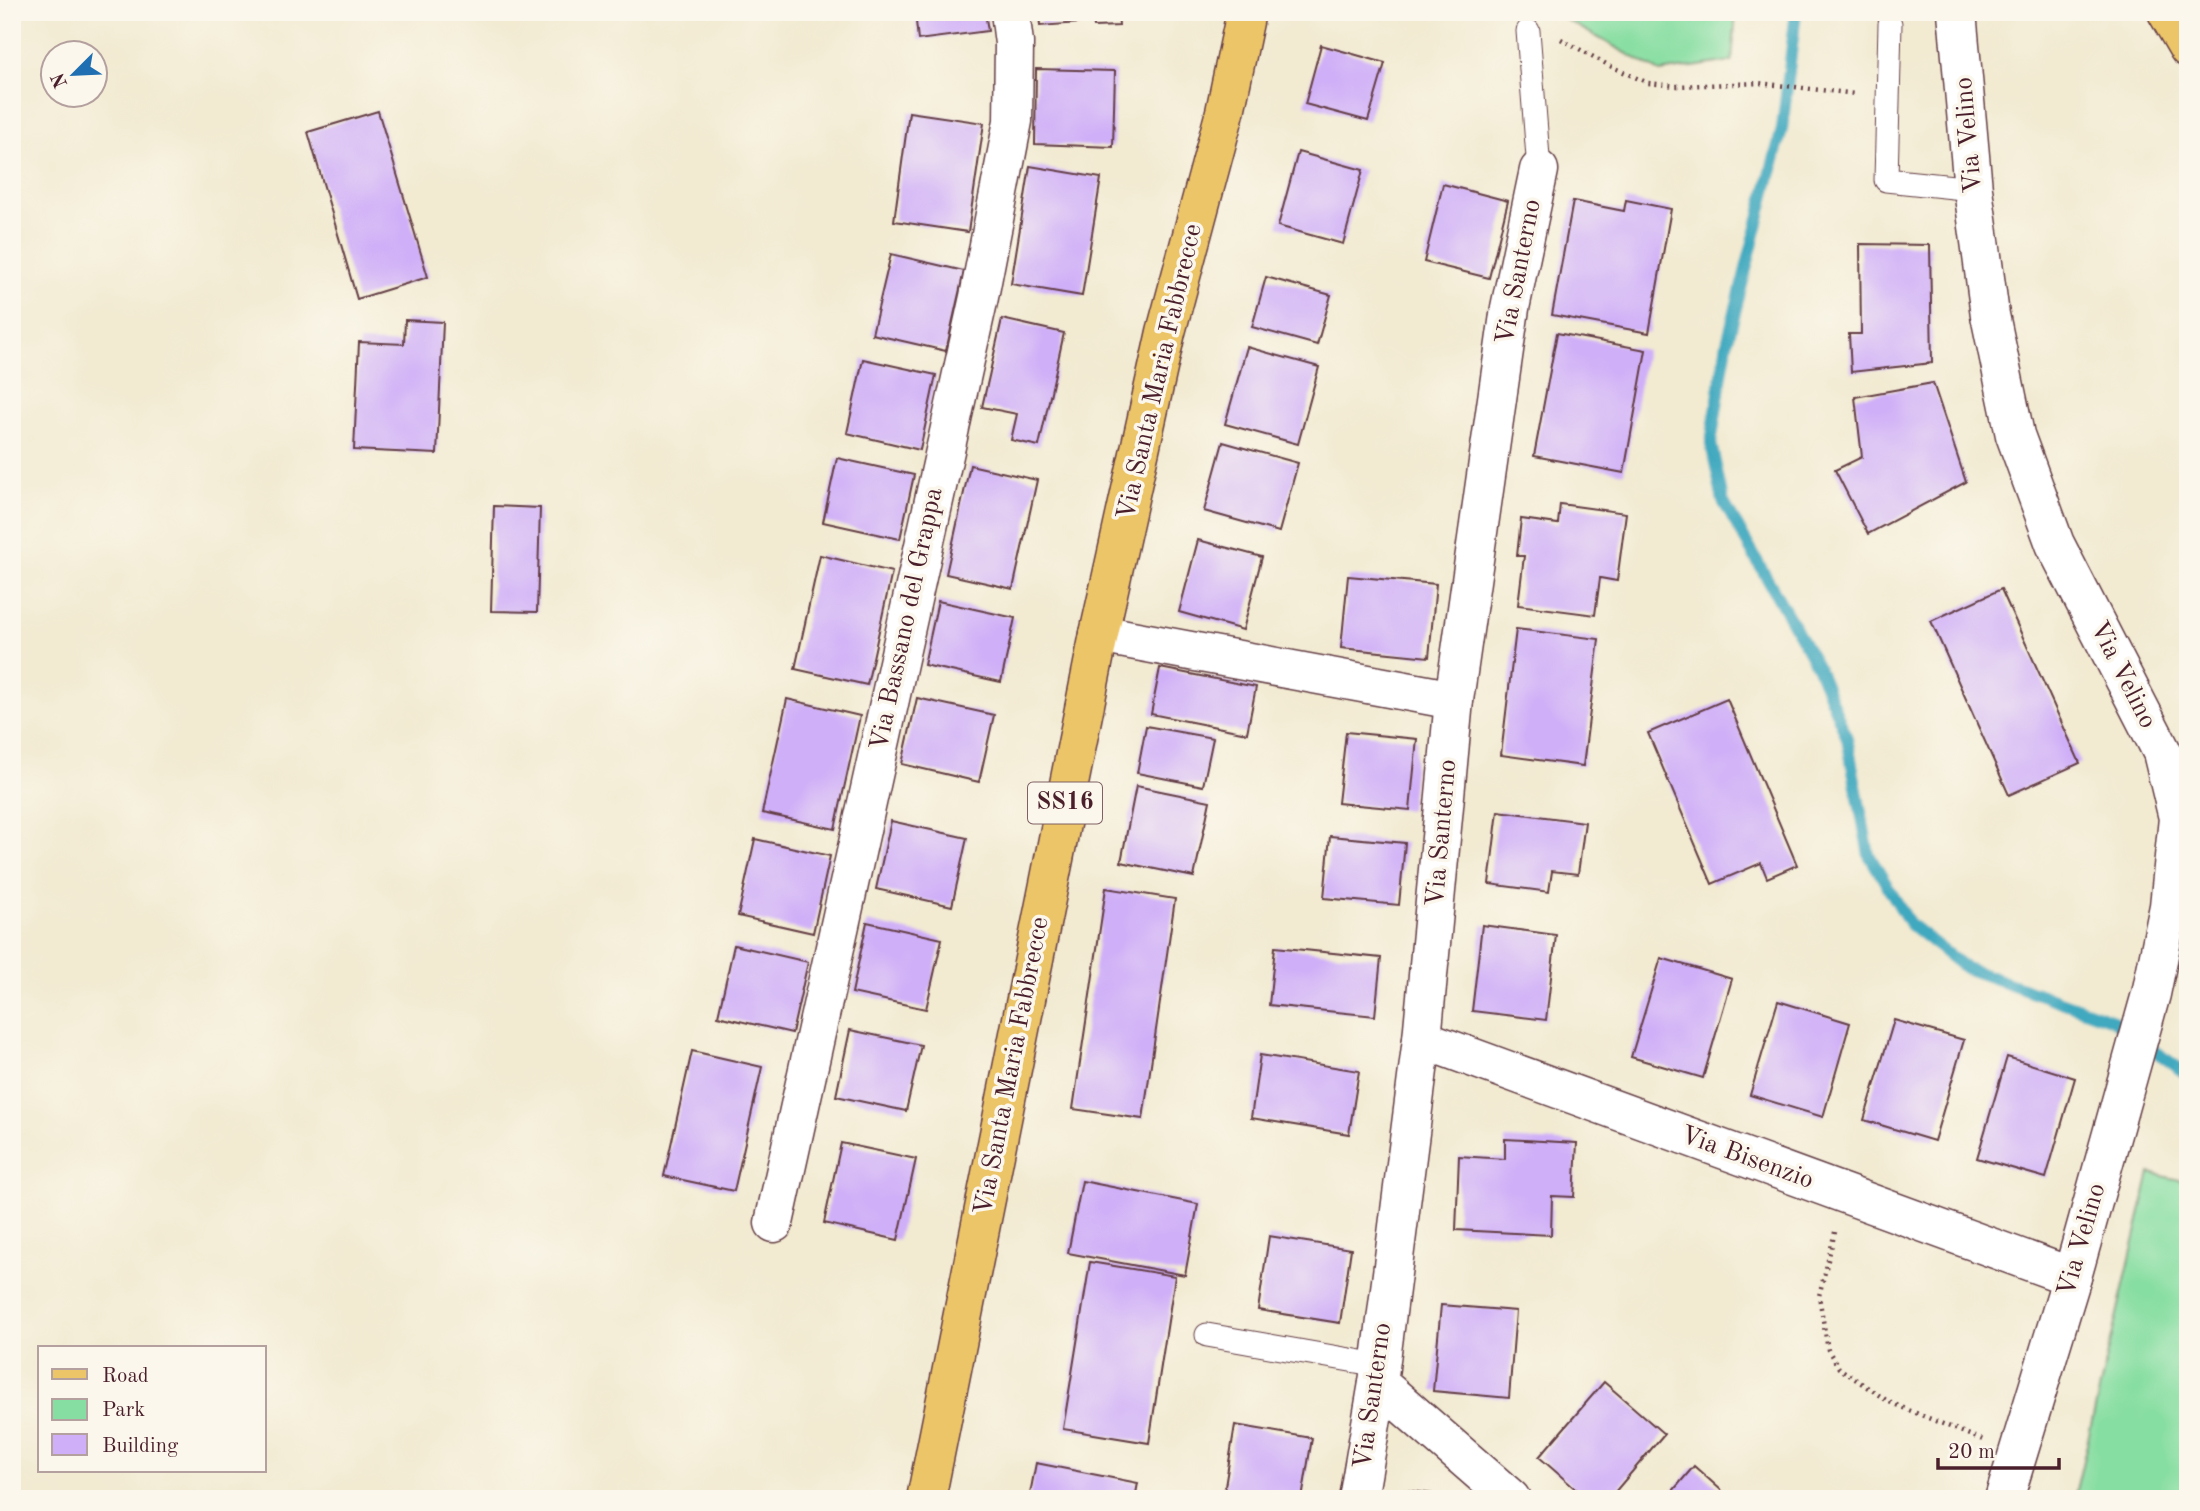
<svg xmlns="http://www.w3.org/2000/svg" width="2200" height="1511" font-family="'Old Standard TT',serif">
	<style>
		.green { fill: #87dea2; stroke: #687e66; stroke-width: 2 }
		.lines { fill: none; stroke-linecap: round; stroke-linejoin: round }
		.stream { stroke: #3fa9bf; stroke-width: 12 }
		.building { fill: #cfaff8 }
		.lane-casing { stroke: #633d44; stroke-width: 25 }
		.street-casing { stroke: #633d44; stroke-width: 41 }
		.primary-casing { stroke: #633d44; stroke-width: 41 }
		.path { stroke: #633d44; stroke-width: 4.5; stroke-dasharray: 2 5; stroke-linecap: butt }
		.lane { stroke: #fff; stroke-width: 23 }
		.street { stroke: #fff; stroke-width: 38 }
		.primary { stroke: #edc569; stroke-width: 38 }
		.labels { text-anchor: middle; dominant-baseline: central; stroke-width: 7; stroke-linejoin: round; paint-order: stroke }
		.shield { fill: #fbf7ec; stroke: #7f6065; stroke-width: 2 }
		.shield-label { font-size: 24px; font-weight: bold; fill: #4a1f2b }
		.street-label { font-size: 26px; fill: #4a1f2b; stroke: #fbf7ec }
	</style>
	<rect width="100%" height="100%" fill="#fbf7ec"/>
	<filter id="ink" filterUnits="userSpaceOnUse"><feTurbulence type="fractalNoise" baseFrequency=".0143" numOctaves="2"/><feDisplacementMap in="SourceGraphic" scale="14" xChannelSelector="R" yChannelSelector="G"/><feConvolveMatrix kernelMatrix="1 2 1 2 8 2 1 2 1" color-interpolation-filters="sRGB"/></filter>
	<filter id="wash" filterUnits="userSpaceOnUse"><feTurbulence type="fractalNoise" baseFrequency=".00686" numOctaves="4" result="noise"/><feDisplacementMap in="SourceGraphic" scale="28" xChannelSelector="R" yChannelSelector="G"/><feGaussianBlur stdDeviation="1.57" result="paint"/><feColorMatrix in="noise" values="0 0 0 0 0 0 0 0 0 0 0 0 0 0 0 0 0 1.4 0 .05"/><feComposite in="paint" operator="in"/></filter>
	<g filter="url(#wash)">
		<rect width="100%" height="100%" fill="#f2ead1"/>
		<g class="green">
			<path d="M1563,12H1736L1732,61L1660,72L1565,19Z"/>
			<path d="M2150,1173L2188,1182V1499H2074Z"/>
		</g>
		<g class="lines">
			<path class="stream" d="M1796,12L1782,129L1727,343L1711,443L1723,501L1818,668L1847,738L1869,855L1910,924L1965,968L2113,1020L2188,1075"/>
		</g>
		<g id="blocks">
			<g class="building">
				<path d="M915,12H985L988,31L918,40Z"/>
				<path d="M1039,12H1118L1119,26L1094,27L1093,22L1040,26Z"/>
				<path d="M1321,45L1385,63L1368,121L1305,104Z"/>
				<path d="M1036,69L1115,71L1113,147L1035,144Z"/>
				<path d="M378,111L428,277L357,299L308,132Z"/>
				<path d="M909,112L984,123L968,232L894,221Z"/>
				<path d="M1298,152L1363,170L1343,244L1278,226Z"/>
				<path d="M1030,166L1101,178L1082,296L1011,284Z"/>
				<path d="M1443,184L1508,201L1489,278L1424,262Z"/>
				<path d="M1626,200L1671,209L1649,333L1552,315L1573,201L1624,211Z"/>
				<path d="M1860,244L1930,245L1932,363L1851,372L1849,334H1861Z"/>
				<path d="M891,254L964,271L946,351L872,334Z"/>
				<path d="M1266,277L1331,295L1317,345L1252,327Z"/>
				<path d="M1002,319L1064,333L1039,446L1011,440L1017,414L982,407Z"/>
				<path d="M405,320L443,322L437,454L354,450L359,342L404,344Z"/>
				<path d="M1557,333L1646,350L1624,473L1534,456Z"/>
				<path d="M1247,347L1319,367L1298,444L1225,424Z"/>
				<path d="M863,359L936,375L920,450L847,433Z"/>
				<path d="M1933,383L1966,482L1868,534L1835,470L1862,457L1855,397Z"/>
				<path d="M1223,442L1298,463L1279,532L1204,511Z"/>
				<path d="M837,458L914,475L900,539L823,522Z"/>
				<path d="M970,465L1037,480L1013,589L946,574Z"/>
				<path d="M1560,504L1626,513L1617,581L1600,578L1595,615L1518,605L1524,556H1517L1521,519L1558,524Z"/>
				<path d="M494,506L540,508L537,612L491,611Z"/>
				<path d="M1198,540L1262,557L1243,630L1179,612Z"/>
				<path d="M820,555L892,572L867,685L795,669Z"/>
				<path d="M1348,576L1436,584L1429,657L1341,648Z"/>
				<path d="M2001,589L2080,763L2009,795L1931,621Z"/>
				<path d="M938,601L1015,618L1001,682L924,665Z"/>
				<path d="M1516,629L1599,639L1583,766L1501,755Z"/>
				<path d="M1160,668L1256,687L1247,733L1151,714Z"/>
				<path d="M917,698L994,715L979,782L902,764Z"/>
				<path d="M787,699L860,716L835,829L762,813Z"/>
				<path d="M1727,699L1797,865L1767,878L1761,863L1712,884L1648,733Z"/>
				<path d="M1146,726L1213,738L1203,786L1137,773Z"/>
				<path d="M1346,732L1417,739L1410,810L1338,803Z"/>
				<path d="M1136,786L1210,801L1194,877L1121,862Z"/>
				<path d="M1498,811L1585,822L1578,874L1552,871L1549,892L1489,884Z"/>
				<path d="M891,821L967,838L952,906L876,889Z"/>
				<path d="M1330,836L1405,843L1399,905L1324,898Z"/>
				<path d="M755,839L830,856L813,933L738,916Z"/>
				<path d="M1106,888L1175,899L1143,1119L1073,1109Z"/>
				<path d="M867,922L942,939L926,1009L852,993Z"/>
				<path d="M1482,925L1556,935L1546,1020L1472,1011Z"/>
				<path d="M734,945L808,962L792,1033L718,1016Z"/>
				<path d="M1275,947L1381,958L1375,1016L1269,1005Z"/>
				<path d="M1661,958L1732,979L1703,1078L1631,1057Z"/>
				<path d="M1778,1001L1850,1023L1823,1117L1750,1095Z"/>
				<path d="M1894,1020L1964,1040L1934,1141L1864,1120Z"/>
				<path d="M850,1030L921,1045L906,1111L836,1096Z"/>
				<path d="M692,1051L762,1067L734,1191L664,1176Z"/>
				<path d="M1260,1055L1359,1071L1349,1134L1251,1118Z"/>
				<path d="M2007,1057L2075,1078L2046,1178L1977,1158Z"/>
				<path d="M1505,1139L1577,1143L1574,1197L1552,1196L1551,1235L1456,1230L1459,1156L1505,1159Z"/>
				<path d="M841,1143L916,1159L898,1240L824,1223Z"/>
				<path d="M1082,1181L1198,1204L1185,1275L1068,1253Z"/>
				<path d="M1269,1236L1351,1249L1340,1323L1258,1310Z"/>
				<path d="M1090,1262L1175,1276L1149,1443L1063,1429Z"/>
				<path d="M1441,1305L1516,1311L1509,1398L1433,1391Z"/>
				<path d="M1604,1382L1664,1434L1609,1499H1587L1539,1457Z"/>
				<path d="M1235,1425L1312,1438L1302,1499H1223Z"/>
				<path d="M1036,1463L1138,1483L1135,1499H1029Z"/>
				<path d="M1694,1466L1731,1499H1666Z"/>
				<path d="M1405,1490L1455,1497V1499H1404Z"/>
			</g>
		</g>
	</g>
	<g filter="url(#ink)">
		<use href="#blocks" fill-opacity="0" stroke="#633d44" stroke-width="2"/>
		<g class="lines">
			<g class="lane-casing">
				<g id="lane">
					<path d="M1890,24L1886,180L1973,189"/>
					<path d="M1528,31L1539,170"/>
					<path d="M1207,1335L1379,1365"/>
				</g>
			</g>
			<g class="street-casing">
				<g id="street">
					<path d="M1957,12L1973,189L1990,315L2015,435L2055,544L2162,752L2178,818L2169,906L2151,994L2072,1277L2004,1499"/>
					<path d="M1099,634L1454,700"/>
					<path d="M1422,1039L2072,1277"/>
					<path d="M774,1223L979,297L1013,121L1014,43L1010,12"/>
					<path d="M1378,1383L1511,1499"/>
					<path d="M1358,1499L1378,1383L1422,1039L1454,700L1510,308L1539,170"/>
				</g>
			</g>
			<g class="primary-casing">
				<g id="primary">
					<path d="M2167,12L2188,48"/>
					<path d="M926,1499L1099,634L1166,332L1225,112L1246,12"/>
				</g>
			</g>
			<g class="path">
				<path d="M1561,39L1610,66L1648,83L1676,86L1759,83L1856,94"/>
				<path d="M1835,1232L1819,1296L1828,1350L1839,1368L1889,1402L1982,1440"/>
			</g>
			<use href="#lane" class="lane"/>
			<use href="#street" class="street"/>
			<use href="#primary" class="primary"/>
		</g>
	</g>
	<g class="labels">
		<rect class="shield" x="1028" y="782.5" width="74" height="41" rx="5"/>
		<g class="shield-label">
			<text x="1065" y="803">SS16</text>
		</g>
		<g class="street-label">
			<text transform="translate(1969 135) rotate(-95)">Via Velino</text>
			<text transform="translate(1519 272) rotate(-79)">Via Santerno</text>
			<text transform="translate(1160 372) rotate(-77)">Via Santa Maria Fabbrecce</text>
			<text transform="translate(907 619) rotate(-78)">Via Bassano del Grappa</text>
			<text transform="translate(2123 675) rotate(63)">Via Velino</text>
			<text transform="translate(1442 833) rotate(-85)">Via Santerno</text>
			<text transform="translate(1012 1066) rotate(-79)">Via Santa Maria Fabbrecce</text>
			<text transform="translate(1747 1158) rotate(20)">Via Bisenzio</text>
			<text transform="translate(2082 1240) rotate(-74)">Via Velino</text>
			<text transform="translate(1373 1396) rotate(-82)">Via Santerno</text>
		</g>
	</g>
	<rect width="2200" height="1511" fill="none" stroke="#fbf7ec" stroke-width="42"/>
	<rect x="38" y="1346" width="228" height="126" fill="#fbf7ec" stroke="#b4a19f" stroke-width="2"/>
	<rect x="52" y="1369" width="35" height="10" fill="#edc569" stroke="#b4a19f" stroke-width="2"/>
	<text x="102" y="1382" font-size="21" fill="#4a1f2b">Road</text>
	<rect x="52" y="1399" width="35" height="21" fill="#87dea2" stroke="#b4a19f" stroke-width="2"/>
	<text x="102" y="1416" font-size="21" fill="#4a1f2b">Park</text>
	<rect x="52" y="1434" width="35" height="21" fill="#cfaff8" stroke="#b4a19f" stroke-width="2"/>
	<text x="102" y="1452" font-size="21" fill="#4a1f2b">Building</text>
	<g transform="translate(74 74) rotate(246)"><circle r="33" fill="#fbf7ec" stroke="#b4a19f" stroke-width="2"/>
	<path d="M0-5L12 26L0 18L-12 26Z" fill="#1f6fb2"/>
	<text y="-10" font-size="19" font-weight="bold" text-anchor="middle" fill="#4a1f2b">N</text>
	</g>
	<path d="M1938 1458v10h121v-10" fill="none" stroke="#4a1f2b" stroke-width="3.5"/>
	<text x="1948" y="1458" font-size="21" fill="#4a1f2b" stroke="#fbf7ec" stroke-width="5" paint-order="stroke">20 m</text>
</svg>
